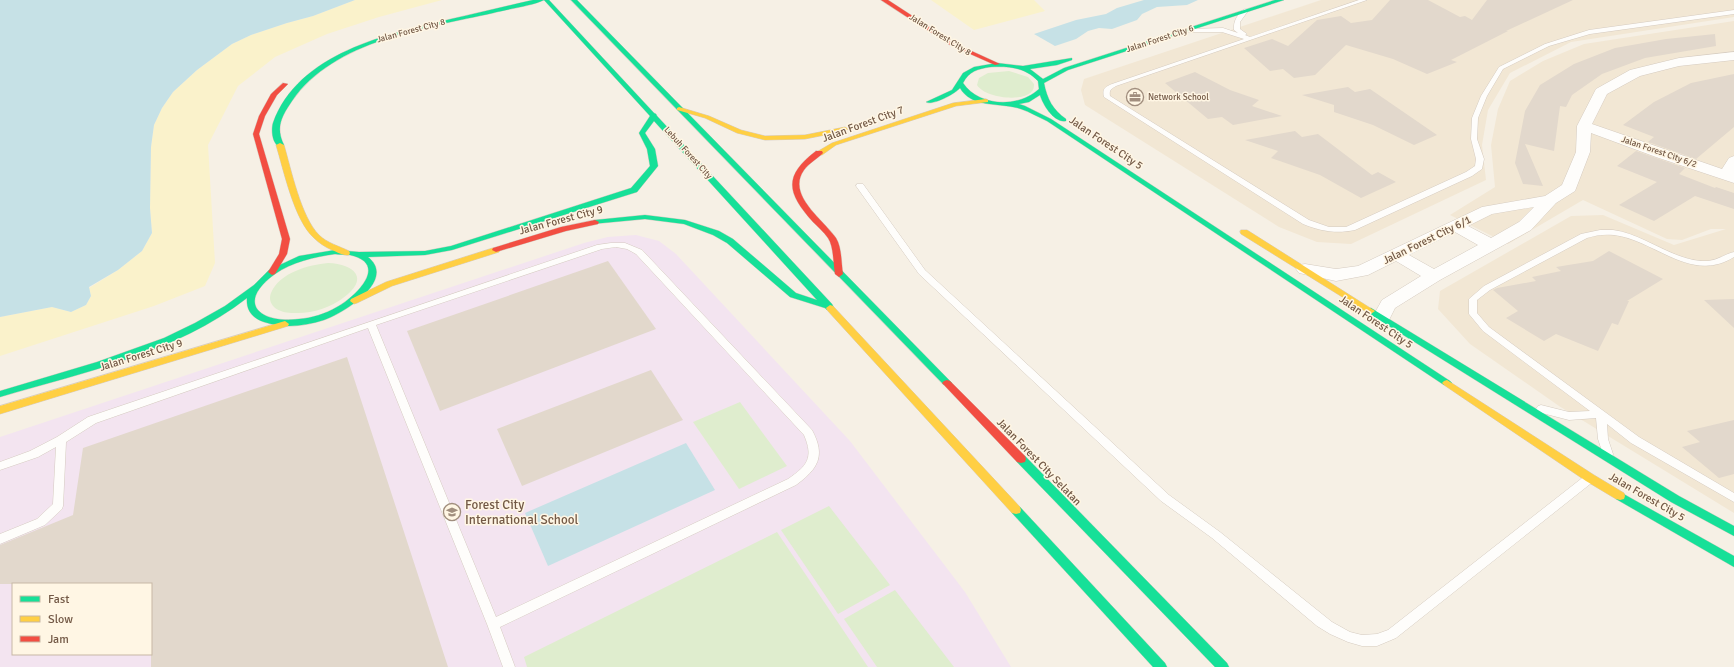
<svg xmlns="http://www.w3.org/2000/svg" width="1734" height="667" font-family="Signika,sans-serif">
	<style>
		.residential { fill: #f2e7d4 }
		.education { fill: #f3e4f0; fill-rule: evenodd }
		.green { fill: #dfedce }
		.sand { fill: #faf2cb }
		.water { fill: #c6e1e6 }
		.building { fill: #e2d8cc }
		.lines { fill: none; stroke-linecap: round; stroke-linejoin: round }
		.lane-casing { stroke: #d5cbc0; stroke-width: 1 }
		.street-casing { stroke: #d5cbc0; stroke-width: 1 }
		.fast-casing { stroke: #d6ccc2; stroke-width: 1 }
		.slow-casing { stroke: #d6ccc2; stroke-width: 1 }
		.jam-casing { stroke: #d6ccc2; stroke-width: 1 }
		.lane { fill: #fefdfb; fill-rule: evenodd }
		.street { fill: #fefdfb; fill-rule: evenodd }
		.fast { fill: #16e098; fill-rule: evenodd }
		.slow { fill: #ffcf43; fill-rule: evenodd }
		.jam { fill: #f24e42; fill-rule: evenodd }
		.labels { text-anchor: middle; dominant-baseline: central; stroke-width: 3; stroke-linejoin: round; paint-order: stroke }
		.far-street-label { font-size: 9px; fill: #735946; stroke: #fff6e4 }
		.far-poi-label { font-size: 9px; fill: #735946; stroke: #fff6e4; text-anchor: start }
		.street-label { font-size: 11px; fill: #735946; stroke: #fff6e4 }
		.near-poi-label { font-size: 13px; fill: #735946; stroke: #fff6e4; text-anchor: start }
	</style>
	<rect width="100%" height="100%" fill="#f6f0e5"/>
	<g class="residential">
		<path d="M1321,0H1734V17L1571,42L1510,73L1488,110L1482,145L1486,180L1351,244L1317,242L1279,227L1085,105L1081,90L1084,79Z"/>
		<path d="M1734,21V513L1559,406L1470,344L1438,309L1440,291L1571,216L1603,215L1674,245L1726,229H1711L1682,240L1667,239L1583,200L1508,244L1450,215L1495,187L1491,145L1498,109L1510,81L1543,61L1584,44Z"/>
	</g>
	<path class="education" d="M636,235L659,241L676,254L850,441L965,592L1011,667H0V437L584,243L608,237ZM13,584H151V654H13Z"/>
	<g class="green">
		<path d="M1009,71L1028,77L1034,84C1036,104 986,100 977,85L979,78L988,73Z"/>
		<path d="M328,263C355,264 370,279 343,298C330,308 311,314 294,313C288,313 279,312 274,307C270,303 269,298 271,293C280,272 309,265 328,263Z"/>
		<path d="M740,402L787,466L739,489L693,422Z"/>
		<path d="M829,506L890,585L838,614L781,530Z"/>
		<path d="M777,532L868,667H527L524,657Z"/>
		<path d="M895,590L954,667H877L844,619Z"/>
	</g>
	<g class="sand">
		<path d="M355,0H442L379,17L327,34L275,57L238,86L208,145L215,263L205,286L154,306L0,356V317L52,307L71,312L86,305L91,296L89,288L118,270L142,251L152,233L150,208L151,147L154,125L162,108L173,92L197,70L232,44L251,35L287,23L313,16Z"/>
		<path d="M931,0H1034L1045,11L974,30Z"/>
	</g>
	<g class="water">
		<path d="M0,0H355L313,16L287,23L251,35L232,44L197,70L173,92L162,108L154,125L151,147L150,208L152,233L142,251L118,270L89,287L91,296L86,305L71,312L52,307L0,317Z"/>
		<path d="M1144,0H1198L1187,5L1157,7L1142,14L1137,20L1112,29L1099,28L1088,31L1076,39L1055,46L1034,34L1076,20L1106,14L1117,8Z"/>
		<path d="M686,443L715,490L548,566L525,513Z"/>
	</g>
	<g class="building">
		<path d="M1390,0H1428L1460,17L1465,16L1472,20L1487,0H1573L1506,31H1508L1451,60L1457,62L1427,74L1393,59L1346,45L1315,75L1294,78L1283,69L1270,71L1244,48L1272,39L1288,46L1317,20L1341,16L1351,23L1372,20Z"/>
		<path d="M1715,34L1716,46L1645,58L1602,74L1572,95L1566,107L1560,106L1554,151L1525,144L1543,186L1523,184L1515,163L1525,111L1540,85L1574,64L1615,48L1666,39Z"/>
		<path d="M1195,72L1230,90L1259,100L1252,106L1282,116L1233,125L1222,117L1208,119L1165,83Z"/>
		<path d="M1734,74V127L1696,159L1648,142L1654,137L1623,125L1654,102L1691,83Z"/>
		<path d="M1348,87L1355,92L1370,89L1437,135L1414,145L1373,125L1334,112V105L1302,95Z"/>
		<path d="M1295,131L1302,137L1318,134L1372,175L1378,172L1396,182L1361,198L1320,175L1271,158L1278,151L1245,140Z"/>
		<path d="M1636,151L1685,168L1679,174L1715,188L1716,187L1734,193V209L1695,196L1654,221L1619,205L1657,182L1617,166Z"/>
		<path d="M1609,251L1663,279L1627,301H1629L1618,325L1612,323L1598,351L1556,334L1544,341L1506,318L1518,311L1493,290L1497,288L1536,281L1532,277L1561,271L1556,267L1593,261Z"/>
		<path d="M608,261L656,329L440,411L407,331Z"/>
		<path d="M1734,299V328L1704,300Z"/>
		<path d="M347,357L448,667H151V584H0V545L73,515L83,448Z"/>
		<path d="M651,370L683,420L522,486L497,429Z"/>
		<path d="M1734,420V474L1719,478L1682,447L1700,442L1687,431Z"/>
	</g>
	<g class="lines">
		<g class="lane-casing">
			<g id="lane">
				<path d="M1359,0H1367L1116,86C1111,89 1109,90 1110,96L1309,220L1329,227H1346L1466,172L1475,166L1476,159L1471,139L1472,118L1481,96L1499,67L1545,44L1589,30L1734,10V14L1590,34L1549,46L1503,69L1487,96L1478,118L1477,139L1484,159L1482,169L1472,176L1355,230C1336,234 1320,231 1303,224L1104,97C1102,89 1105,87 1112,84L1244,39L1222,32H1189L1187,31V29L1223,28L1238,33L1234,30C1233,21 1238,13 1245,9L1248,11L1240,22V29L1247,34L1245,35L1250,37Z"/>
				<path d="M857,184H863L925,270L1169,495L1220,532L1332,622L1350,632L1362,635L1377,634L1388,630L1586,475L1590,474L1594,475L1595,478L1594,481L1396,638L1377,646H1362L1348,642L1330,634L1317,626L1212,538L1161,501L919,274L856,186Z"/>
				<path d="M1613,230C1645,234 1676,263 1708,261C1718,260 1725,254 1734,252V257C1691,284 1655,240 1614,235C1605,234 1596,235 1587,238L1490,290L1477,300V313L1489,327L1639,437L1734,493V502L1631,443L1607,424L1608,439L1613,454L1612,457L1608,458L1604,457L1598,439L1596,418L1569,420L1538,412L1536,409L1538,406L1541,405L1569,412L1590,411L1483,331L1469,314V299L1484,286L1581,234L1600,230Z"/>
				<path d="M611,243H625L642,250L812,430C826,456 818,469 796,485L500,627L515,667H503L487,624L368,328L96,423L66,442L63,506L62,509L45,525L0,544V534L37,519L53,504L56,447L38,457L0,470V462L30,451L57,437L88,417L597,245ZM616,247L627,249L636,254L804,435C814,458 807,466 788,479L496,617L376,325L602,249Z"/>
			</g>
		</g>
		<g class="street-casing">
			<path id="street" d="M1734,52V60L1679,66L1640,76L1607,94L1592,124L1722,169L1729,158L1734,156V183L1656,157L1591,133L1590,152L1575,191L1556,203L1531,230L1440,280L1395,308L1388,322L1381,324L1374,322L1372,318L1382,300L1421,276L1396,261L1368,275L1336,281L1299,273L1296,269L1299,265L1305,264L1336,269L1358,266L1482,207L1545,196L1562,185L1576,152L1577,126L1596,89L1630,70L1679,58ZM1534,207L1519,222L1491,238L1468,226L1492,214ZM1455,232L1478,245L1434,269L1409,255Z"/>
		</g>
		<g class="fast-casing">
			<g id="fast">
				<path d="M533,0H549L654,113L656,114L657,116L832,304L834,308L833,310H827L825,308L790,297L727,243L713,235L684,224L645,219L592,224L591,222L595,220L645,215L685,220L719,231L733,239L796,293L817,300L654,121L645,133L655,149L658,166L637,192L452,250L425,255L368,257C397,280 344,313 324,320C305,326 284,329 264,322C252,318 246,310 247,298C176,353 85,372 0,397V391L97,362L164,338L195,323L225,306L254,285L269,270L299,256L335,250L359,252L425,251L451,246L631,188L650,166L647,149L639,133L650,116L544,0C532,6 507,9 493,13C426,28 334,40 292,101C282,116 275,127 284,145L280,147C272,144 271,130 273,123C298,53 387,34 451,19C478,13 506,6 533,0ZM335,254C340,255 345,254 350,255C390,264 355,297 337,307C325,314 312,318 299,319C260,324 235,303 275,274C292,262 314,257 335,254Z"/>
				<path d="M571,0H577L950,381L952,383L950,385H944Z"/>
				<path d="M1275,0H1284L1068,70L1044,83C1047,99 1053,110 1066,119V121C1054,123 1043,105 1040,95L1029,102L1019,104L1025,106L1051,119L1450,381L1452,383L1450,385H1444L1047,121C1038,117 1030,112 1021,109C1001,102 972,109 960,88C955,94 932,106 926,102L952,90L963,73L974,67L997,63L1023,66L1072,58V60L1057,65L1030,69L1043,79L1064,68ZM990,67C1008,66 1025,67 1038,81L1039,89C1019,108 979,107 963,83C969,71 978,69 990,67Z"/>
				<path d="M1371,308L1679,496L1734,526V536L1671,502L1368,313L1367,311L1368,309Z"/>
				<path d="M1021,455L1025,456L1227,663L1229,667H1215L1017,462L1016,459L1017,456Z"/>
				<path d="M1620,492L1734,556V567L1616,499L1615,496L1616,493Z"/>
				<path d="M1016,506L1020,507L1165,663L1167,667H1153L1012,513L1011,510L1012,507Z"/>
			</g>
		</g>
		<g class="slow-casing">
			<g id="slow">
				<path d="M986,99L988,100V102L956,106L836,145L822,155H816L815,153L832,143L953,103Z"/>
				<path d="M679,107L709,116L741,130L765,136L805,135L845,127L848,129L845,131L805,139L765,140L737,133L705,118L677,110V108Z"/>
				<path d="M280,143L284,145C291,169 301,217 319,235C327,243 339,246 349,251L350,253L349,255C343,256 337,252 332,250C325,247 319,243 314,238C294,220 284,171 276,145Z"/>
				<path d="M1241,230H1247L1375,311L1371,314L1368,313L1241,234L1240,232Z"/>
				<path d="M493,248H496L500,250L499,252L392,286L357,303L354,304L350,301L351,299L386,282Z"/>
				<path d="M830,305L833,306L1020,507L1021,510L1020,513L1016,514L1012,513L827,310L826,308Z"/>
				<path d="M285,321L289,324L288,326L0,414V406Z"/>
				<path d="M1447,380L1594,475L1624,493L1625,496L1624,499L1620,500L1616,499L1586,481L1444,385L1442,383L1444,381Z"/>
			</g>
		</g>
		<g class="jam-casing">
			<g id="jam">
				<path d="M881,0H888L954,43L1000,64L995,65L950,45Z"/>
				<path d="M283,83L288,84L277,95L265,116L259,134L290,239L287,254L275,274L272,275L268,272L279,254L282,239L253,134L259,116L271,94Z"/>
				<path d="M816,151H822L823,153C817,159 809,163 804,170C786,195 824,220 836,238C842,248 841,262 843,274L839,277L835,274C833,263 834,247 828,238C824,232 818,227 813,222C787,193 783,176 816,151Z"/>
				<path d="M595,220L599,222L598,224L566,231L496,252L492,250L493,248L561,227Z"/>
				<path d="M947,380L950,381L1025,456L1026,459L1025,462L1021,463L1017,462L944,385L942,383L944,381Z"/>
			</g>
		</g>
		<use href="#lane" class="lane"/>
		<use href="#street" class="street"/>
		<use href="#fast" class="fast"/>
		<use href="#slow" class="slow"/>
		<use href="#jam" class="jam"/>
	</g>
	<defs>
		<g id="office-ring" transform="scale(0.9)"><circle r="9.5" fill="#fff6e4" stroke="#a18e7e" stroke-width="1.5"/><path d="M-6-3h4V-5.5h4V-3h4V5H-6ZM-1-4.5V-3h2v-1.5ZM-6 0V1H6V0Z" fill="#a18e7e"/></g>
		<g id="school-ring" transform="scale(0.9)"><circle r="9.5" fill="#fff6e4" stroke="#a18e7e" stroke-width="1.5"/><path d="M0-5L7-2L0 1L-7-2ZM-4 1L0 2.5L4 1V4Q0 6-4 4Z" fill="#a18e7e"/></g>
	</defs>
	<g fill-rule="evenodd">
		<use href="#office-ring" x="1135" y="97"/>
		<use href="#school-ring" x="452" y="512"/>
	</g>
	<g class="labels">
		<g class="far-street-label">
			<text transform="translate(411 31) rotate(-15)">Jalan Forest City 8</text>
			<text transform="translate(940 35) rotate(32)">Jalan Forest City 8</text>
			<text transform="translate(1160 39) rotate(-18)">Jalan Forest City 6</text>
			<text transform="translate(1659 152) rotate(19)">Jalan Forest City 6/2</text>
			<text transform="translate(688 153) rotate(48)">Lebuh Forest City</text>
		</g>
		<g class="far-poi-label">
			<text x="1148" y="97">Network School</text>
		</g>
		<g class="street-label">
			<text transform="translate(863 124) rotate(-20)">Jalan Forest City 7</text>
			<text transform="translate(1106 143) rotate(34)">Jalan Forest City 5</text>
			<text transform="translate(561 220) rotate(-15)">Jalan Forest City 9</text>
			<text transform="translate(1427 240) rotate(-26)">Jalan Forest City 6/1</text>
			<text transform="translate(1376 322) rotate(34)">Jalan Forest City 5</text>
			<text transform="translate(141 355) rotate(-17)">Jalan Forest City 9</text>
			<text transform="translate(1039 462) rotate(46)">Jalan Forest City Selatan</text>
			<text transform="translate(1647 497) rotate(30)">Jalan Forest City 5</text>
		</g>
		<g class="near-poi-label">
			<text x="465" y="505">Forest City<tspan x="465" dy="15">International School</tspan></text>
		</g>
	</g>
	<rect x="12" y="583" width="140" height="72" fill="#fff6e4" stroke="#c7b7a5"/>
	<rect x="20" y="596" width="20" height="6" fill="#16e098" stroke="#c7b7a5"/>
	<text x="48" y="603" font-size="12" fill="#735946">Fast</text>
	<rect x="20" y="616" width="20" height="6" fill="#ffcf43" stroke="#c7b7a5"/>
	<text x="48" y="623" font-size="12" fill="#735946">Slow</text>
	<rect x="20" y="636" width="20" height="6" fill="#f24e42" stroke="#c7b7a5"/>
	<text x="48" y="643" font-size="12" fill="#735946">Jam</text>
</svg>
